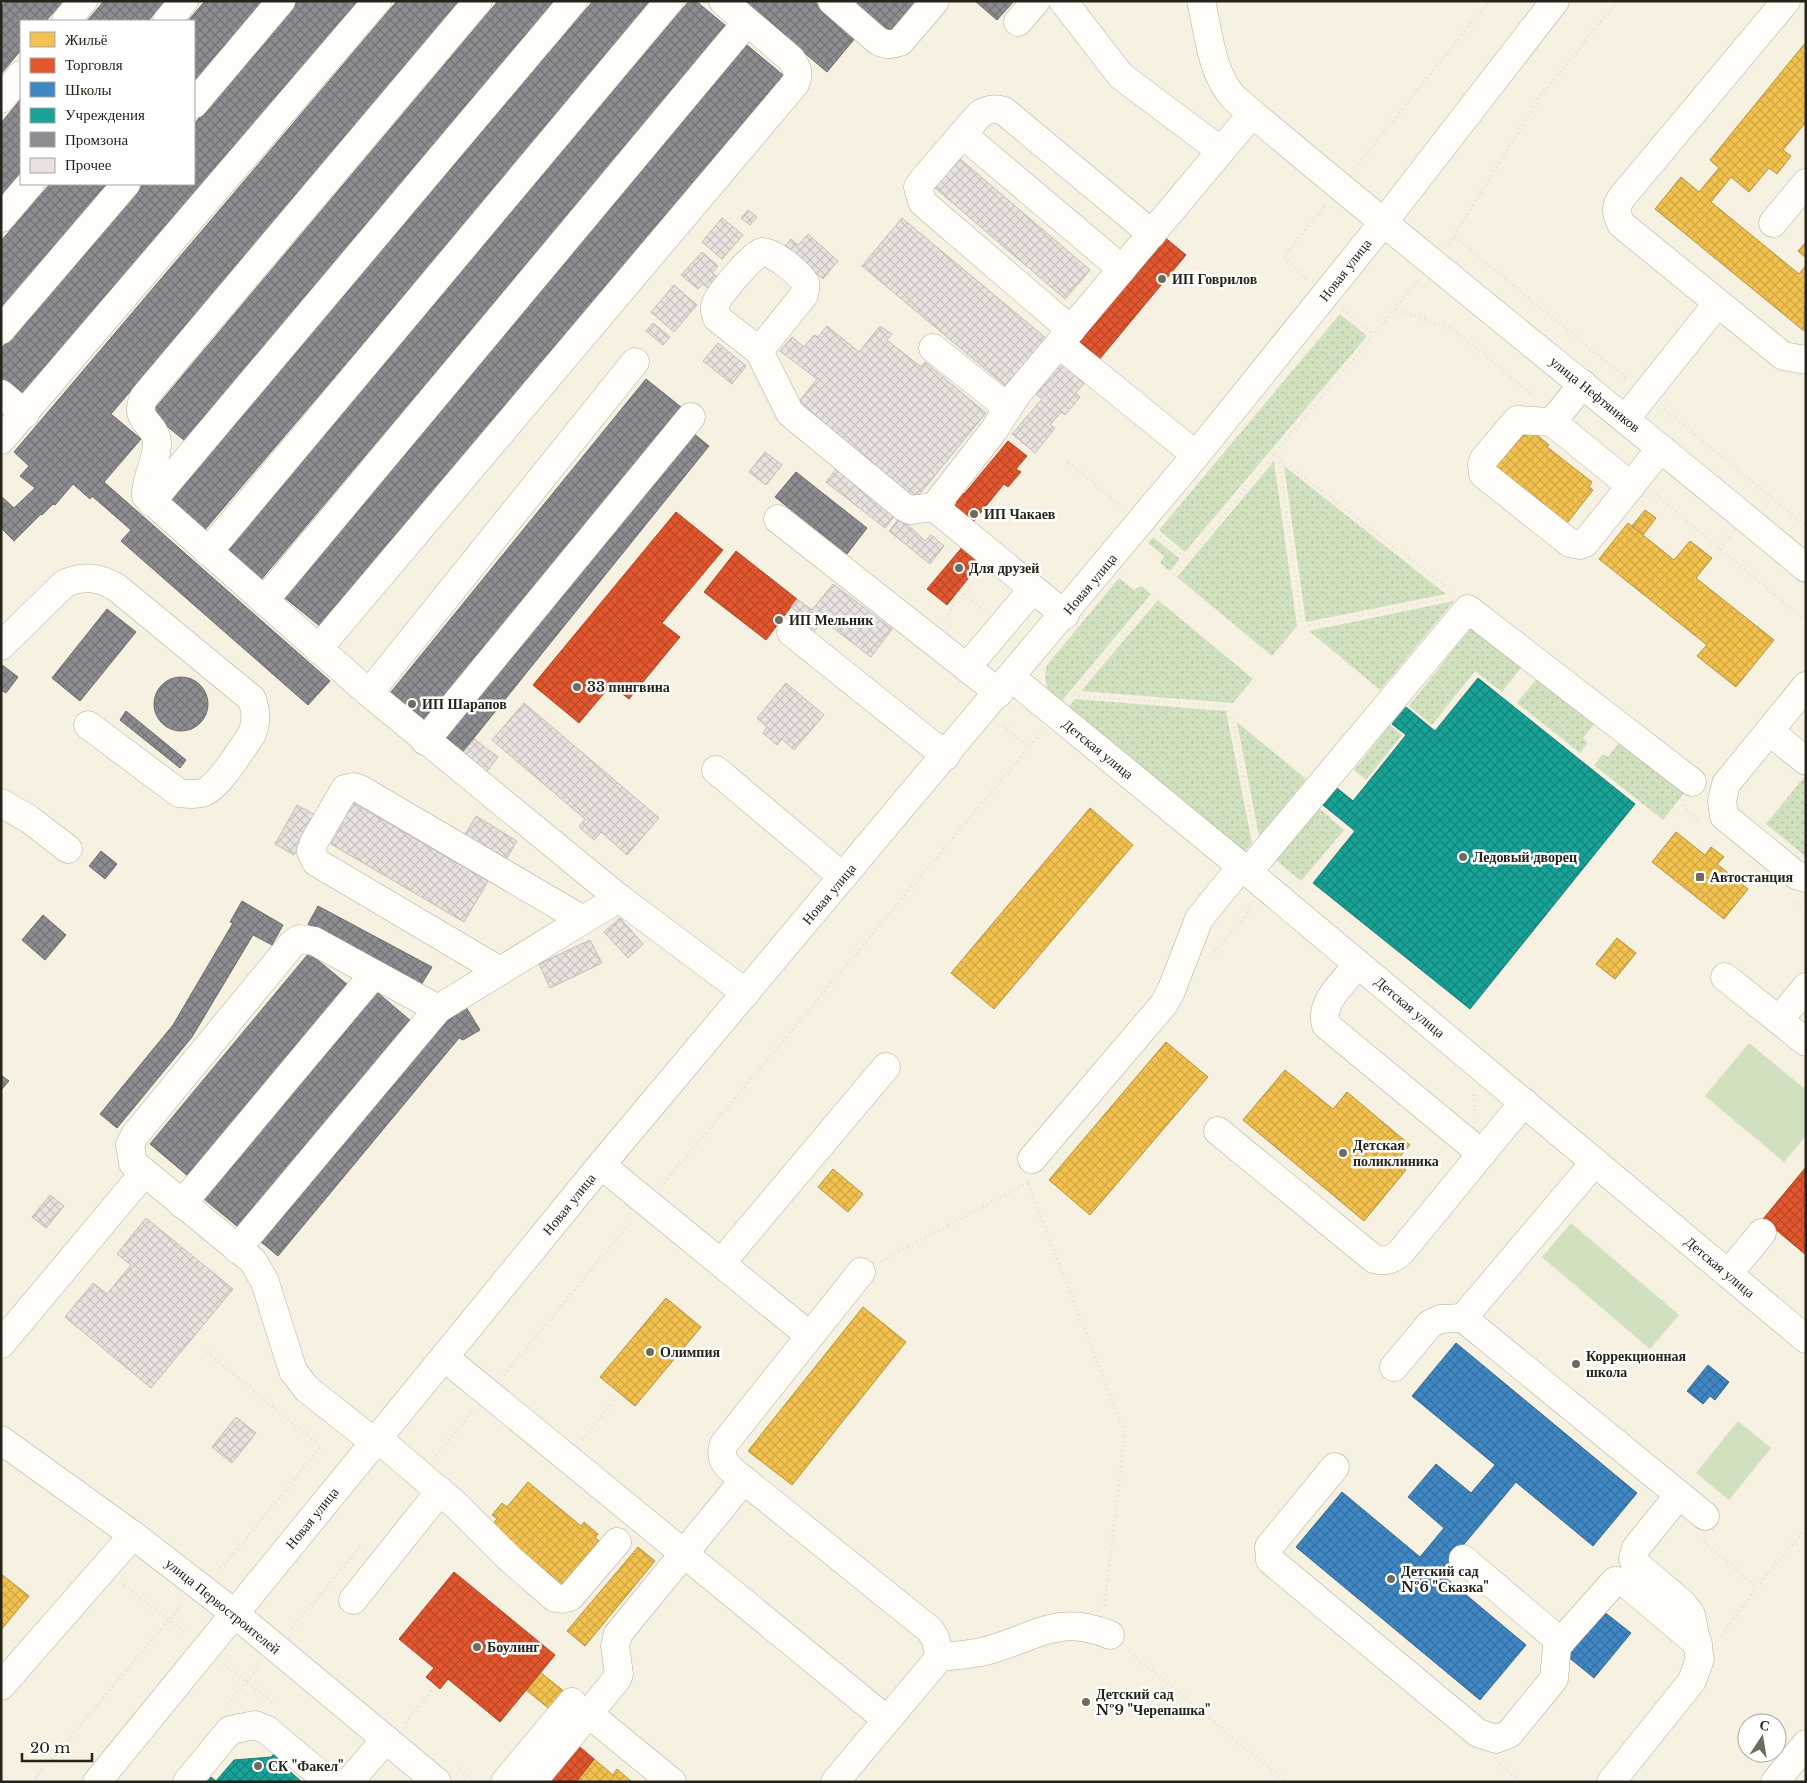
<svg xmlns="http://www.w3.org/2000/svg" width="1807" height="1783" font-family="'Libre Baskerville',serif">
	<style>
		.grass { fill: url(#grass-dots) }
		.park { fill: #d1e0be }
		.homes { fill: url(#homes-cross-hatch); stroke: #b5923e }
		.shops { fill: url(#shops-cross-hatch); stroke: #ab4727 }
		.schools { fill: url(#schools-cross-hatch); stroke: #386a91 }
		.public { fill: url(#public-cross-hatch); stroke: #1c7d72 }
		.industry { fill: url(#industry-cross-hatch); stroke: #6e6d6d }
		.building { fill: url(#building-cross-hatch); stroke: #c3bdba }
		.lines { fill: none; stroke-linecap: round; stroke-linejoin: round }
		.minor-casing { stroke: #b1ada0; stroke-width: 29 }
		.path { stroke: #e2e1dc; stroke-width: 3; stroke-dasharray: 1 4; stroke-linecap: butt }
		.minor { stroke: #fefdfa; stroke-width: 28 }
		.poi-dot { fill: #6f6b5e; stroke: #fff; stroke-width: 2 }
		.labels { text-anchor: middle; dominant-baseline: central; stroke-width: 5; stroke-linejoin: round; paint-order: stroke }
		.street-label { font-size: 14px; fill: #262318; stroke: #fff }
		.poi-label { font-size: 14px; font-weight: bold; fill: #262318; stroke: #fff; text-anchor: start }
	</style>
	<defs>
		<pattern id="grass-dots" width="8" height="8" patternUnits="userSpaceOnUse" patternTransform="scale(1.25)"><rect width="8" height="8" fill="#d1e0be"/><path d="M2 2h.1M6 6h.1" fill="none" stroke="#b3c0a3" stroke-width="1.8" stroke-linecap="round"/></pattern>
		<pattern id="homes-cross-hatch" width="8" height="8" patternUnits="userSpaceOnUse" patternTransform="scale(1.25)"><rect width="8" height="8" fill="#f2c14e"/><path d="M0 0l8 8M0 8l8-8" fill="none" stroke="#cfa643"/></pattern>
		<pattern id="shops-cross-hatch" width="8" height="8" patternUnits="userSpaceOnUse" patternTransform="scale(1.25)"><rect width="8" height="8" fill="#e4572e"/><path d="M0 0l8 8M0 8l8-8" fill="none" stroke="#b94826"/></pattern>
		<pattern id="schools-cross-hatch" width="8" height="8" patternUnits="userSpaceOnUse" patternTransform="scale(1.25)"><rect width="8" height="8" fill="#3f88c5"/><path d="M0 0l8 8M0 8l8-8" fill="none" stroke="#356f9f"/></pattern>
		<pattern id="public-cross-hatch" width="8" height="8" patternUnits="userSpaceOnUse" patternTransform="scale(1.25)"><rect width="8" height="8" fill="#17a398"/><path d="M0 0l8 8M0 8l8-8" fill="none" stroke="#15847b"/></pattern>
		<pattern id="industry-cross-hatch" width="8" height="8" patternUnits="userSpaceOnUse" patternTransform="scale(1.25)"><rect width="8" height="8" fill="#8d8d92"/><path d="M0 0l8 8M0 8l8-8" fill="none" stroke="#737376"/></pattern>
		<pattern id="building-cross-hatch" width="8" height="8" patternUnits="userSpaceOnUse" patternTransform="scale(1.25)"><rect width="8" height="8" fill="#e9e2df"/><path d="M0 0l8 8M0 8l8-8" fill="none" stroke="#c8c2bf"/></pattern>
	</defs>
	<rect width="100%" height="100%" fill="#f6f1e0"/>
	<g class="grass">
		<path d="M1340,314L1367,336L1185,552L1159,530Z"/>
		<path d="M1274,461L1297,626L1272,656L1177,577Z"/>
		<path d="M1284,466L1446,594L1306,622Z"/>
		<path d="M1153,537L1180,559L1170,571L1160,563L1164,556L1148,543Z"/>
		<path d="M1119,578L1134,590L1141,586L1151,594L1060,703C1048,691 1042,683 1047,665Z"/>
		<path d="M1158,600L1253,679L1233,703L1081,691Z"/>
		<path d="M1454,601L1380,690L1309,631Z"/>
		<path d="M1474,624L1524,664L1502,692L1475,671L1432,725L1409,706Z"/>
		<path d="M1539,676L1596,722L1583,738L1588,743L1580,753L1517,703Z"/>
		<path d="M1075,699L1226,711L1252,843L1243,853L1068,708Z"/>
		<path d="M1237,722L1306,779L1259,836Z"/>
		<path d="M1390,725L1402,735L1366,780L1354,770Z"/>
		<path d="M1621,740L1685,792L1663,820L1594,765L1603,754L1608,757Z"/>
		<path d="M1805,776L1806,854L1805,856L1766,824Z"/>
		<path d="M1319,808L1344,830L1301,881L1276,860Z"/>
	</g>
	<g class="park">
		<path d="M1749,1043L1806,1090V1136L1784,1162L1705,1096Z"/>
		<path d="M1571,1223L1679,1315L1650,1349L1542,1257Z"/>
		<path d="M1738,1421L1771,1448L1729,1500L1696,1473Z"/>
	</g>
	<g class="homes">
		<path d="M1806,42V122L1783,150L1791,156L1777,174L1769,168L1749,192L1731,177L1711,202L1799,274L1806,265L1804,331L1655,209L1681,177L1699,192L1719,168L1710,160Z"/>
		<path d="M1806,242V258L1798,251Z"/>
		<path d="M1530,429L1549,445L1547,447L1592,482L1589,487L1593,490L1564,527L1490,469L1519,432L1525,436Z"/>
		<path d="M1645,510L1656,518L1643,535L1632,526Z"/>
		<path d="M1628,523L1674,560L1690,541L1712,558L1696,578L1774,640L1736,687L1697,656L1707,645L1599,559Z"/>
		<path d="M1090,808L1133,845L994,1009L951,973Z"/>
		<path d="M1676,832L1705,855L1711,847L1724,857L1717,864L1748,889L1724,919L1652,862Z"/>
		<path d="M1617,938L1636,953L1615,979L1596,964Z"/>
		<path d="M1166,1042L1208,1077L1090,1215L1049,1180Z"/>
		<path d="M1285,1070L1333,1109L1347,1092L1410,1145L1396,1161L1406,1170L1364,1221L1243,1120Z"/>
		<path d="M833,1169L863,1194L848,1212L818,1187Z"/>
		<path d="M666,1298L701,1327L635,1406L600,1377Z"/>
		<path d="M863,1307L906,1342L792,1485L748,1451Z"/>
		<path d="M528,1482L581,1526L584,1522L598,1534L595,1538L602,1543L565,1587L562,1584L558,1589L547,1581L552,1576L491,1526L497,1519L492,1515L502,1503L507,1507Z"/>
		<path d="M638,1547L655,1561L585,1646L567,1631Z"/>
		<path d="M1,1574L29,1596L1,1630Z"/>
		<path d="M540,1672L566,1693L552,1711L526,1690Z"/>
		<path d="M594,1759L613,1775L617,1769L632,1782H576Z"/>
	</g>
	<g class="shops">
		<path d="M1163,236L1186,255L1098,361L1075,341Z"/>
		<path d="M1008,441L1027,456L1016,469L1021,472L1008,487L1004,484L973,522L954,507L957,503L954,501L962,492L964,494Z"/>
		<path d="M676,512L723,550L662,623L680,637L629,699L611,685L579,723L533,685Z"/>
		<path d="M964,545L983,560L947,605L927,589Z"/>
		<path d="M736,551L797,599L766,640L704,592Z"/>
		<path d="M1806,1167V1255L1763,1219Z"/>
		<path d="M454,1572L555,1655L500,1722L448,1679L440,1689L426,1677L434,1668L399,1639Z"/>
		<path d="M573,1741L594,1759L576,1782H539Z"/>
	</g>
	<g class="schools">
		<path d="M1456,1343L1637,1493L1593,1546L1412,1396Z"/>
		<path d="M1708,1365L1729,1382L1715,1400L1710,1396L1703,1404L1687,1391Z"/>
		<path d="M1436,1464L1471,1493L1495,1465L1516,1482L1440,1573L1526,1645L1480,1700L1296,1547L1342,1492L1420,1557L1444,1528L1408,1497Z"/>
		<path d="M1603,1611L1631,1633L1594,1678L1567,1656Z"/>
	</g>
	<g class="public">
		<path d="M1478,678L1635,804L1470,1009L1313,883L1355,831L1323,805L1337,788L1353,801L1406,735L1392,724L1406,707L1435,731Z"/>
		<path d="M275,1753L289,1764L286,1768L302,1782H207L211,1777L216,1781L234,1760L271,1757Z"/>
	</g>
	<g class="industry">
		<path d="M6,1H63L46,21H21V50L1,74V7Z"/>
		<path d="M104,1H165L148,21H87Z"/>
		<path d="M205,1H263L194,83V21H188Z"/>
		<path d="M298,1H360L22,397L1,379V349L143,184H194V124Z"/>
		<path d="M397,1H462L111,414L141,439L104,482L330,681L308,705L121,541L131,530L92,496L90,499L73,484L55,505L53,504L42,515L41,514L14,541L1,528V496L14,508L35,488L20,476L29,466L14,452Z"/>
		<path d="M498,1H555L185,441L151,413Z"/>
		<path d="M593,1H654L203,532L168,502Z"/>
		<path d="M689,1H696L726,26L260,581L226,552Z"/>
		<path d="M743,1H814L856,37L827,72Z"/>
		<path d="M859,1H915L889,32L856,5Z"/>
		<path d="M975,1H1014L997,20Z"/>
		<path d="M747,45L783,75L321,627L285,598Z"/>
		<path d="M21,99V172L1,196V123Z"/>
		<path d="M50,184H108L1,309V241Z"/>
		<path d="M646,379L681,407L425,720L391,692Z"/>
		<path d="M693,433L709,446L461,754L444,740Z"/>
		<path d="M796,472L867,528L847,554L775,497Z"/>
		<path d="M107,609L136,632L80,701L52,678Z"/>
		<path d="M1,664L18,677L6,693L1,690Z"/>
		<circle cx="181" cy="704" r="27"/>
		<path d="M126,711L186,760L180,768L120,720Z"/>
		<path d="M101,851L117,864L105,879L89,866Z"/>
		<path d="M242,901L283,925L272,945L253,935L192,1037L117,1128L100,1114L173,1025L233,923L230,922Z"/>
		<path d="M318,906L432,967L421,985L308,924Z"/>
		<path d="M43,915L66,935L45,960L22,940Z"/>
		<path d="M309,953L348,985L189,1177L150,1144Z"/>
		<path d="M378,993L411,1021L238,1227L204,1199Z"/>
		<path d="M466,1007L480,1030L463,1040L459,1038L278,1256L261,1242L449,1017Z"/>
		<path d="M1,1075L9,1081L1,1090Z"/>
	</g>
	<g class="building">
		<path d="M959,158L1090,270L1065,299L934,187Z"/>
		<path d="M748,210L757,217L750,225L741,218Z"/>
		<path d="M722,218L743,235L722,259L702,242Z"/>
		<path d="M902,218L1047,339L1007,387L862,266Z"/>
		<path d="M808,234L838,261L823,279L785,246L791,239L798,245Z"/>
		<path d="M702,252L718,266L712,273L718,277L708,288L703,284L698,289L681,275Z"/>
		<path d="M674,285L697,305L674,332L651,312Z"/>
		<path d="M653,323L670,337L663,345L646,331Z"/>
		<path d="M827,326L859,352L880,326L892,334L887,340L921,367L925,362L986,413L914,501L796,405L817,379L780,351L792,337L804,347L814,335L818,337Z"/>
		<path d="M718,343L746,366L732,384L703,361Z"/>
		<path d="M1062,359L1087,380L1076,393L1080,397L1065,415L1061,412L1050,425L1055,428L1035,453L1012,434L1042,399L1035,393Z"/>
		<path d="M765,452L782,465L766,485L749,472Z"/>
		<path d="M837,468L896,514L885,528L826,482Z"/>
		<path d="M900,517L925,541L931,535L944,546L930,564L889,531Z"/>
		<path d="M833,584L892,629L871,657L823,620L810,637L793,624L800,614L791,607L797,599L812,610Z"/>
		<path d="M786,683L824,715L794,750L782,739L777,745L763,733L767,727L757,718Z"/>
		<path d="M524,703L659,818L627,855L601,832L594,840L579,827L585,819L492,740Z"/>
		<path d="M474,739L498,757L484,775L460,756Z"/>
		<path d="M347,799L488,881L464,922L331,844L343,823L335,819Z"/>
		<path d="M297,805L317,816L294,855L275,844Z"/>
		<path d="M476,816L517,841L505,861L464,836Z"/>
		<path d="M620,918L643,944L628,958L604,932Z"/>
		<path d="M590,940L602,963L550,988L539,964Z"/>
		<path d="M50,1195L64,1206L46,1228L32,1217Z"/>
		<path d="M146,1218L233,1289L151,1388L65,1317L93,1283L107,1294L131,1265L117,1254Z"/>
		<path d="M236,1417L256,1433L232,1463L212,1447Z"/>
	</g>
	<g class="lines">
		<g class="minor-casing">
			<g id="minor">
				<path d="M478,1L144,397C133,422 155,422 157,442C158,460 145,478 146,496L369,693L619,898"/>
				<path d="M832,1L878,41C885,45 892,45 900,42L935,1"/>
				<path d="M1063,1L1121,76L1221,151"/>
				<path d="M1201,1C1209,34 1211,73 1234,98C1422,257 1616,410 1806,568"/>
				<path d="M1786,1L1622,197C1615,207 1616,213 1621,224L1783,356L1806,360"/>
				<path d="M66,21L83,1"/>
				<path d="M167,21L184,1"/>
				<path d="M1018,22L1036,1"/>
				<path d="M1,99L21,75"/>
				<path d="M194,104L281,1"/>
				<path d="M962,134L1122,269"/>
				<path d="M1,218L30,184"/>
				<path d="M1773,223L1806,183"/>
				<path d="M1,330L126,184"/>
				<path d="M1071,330L922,202L918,187L923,180L980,114C989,109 994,108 1004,111L1152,234"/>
				<path d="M1059,344L1196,455"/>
				<path d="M933,348L1008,408"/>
				<path d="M759,351L804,295C805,291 806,287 805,283C801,274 772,251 762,252C753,254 720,293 716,303C714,309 715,312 717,318L759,351L790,413L904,507L910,510L934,507L1065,615"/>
				<path d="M1583,384L1552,422L1517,420L1484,459L1482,465L1483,474L1570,543L1580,545L1585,543L1661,448"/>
				<path d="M1,394L25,414"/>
				<path d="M1626,418L1717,304"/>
				<path d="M1552,422L1631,486"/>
				<path d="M1,440L377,1"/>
				<path d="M151,502L573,1"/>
				<path d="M934,507L994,430L1017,394L1252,114"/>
				<path d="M778,519L999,693"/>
				<path d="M208,552L669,1"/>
				<path d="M264,601L747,22"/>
				<path d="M791,632L946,756"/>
				<path d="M1,646L64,584C83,575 98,577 116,587L252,699C256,712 257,721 252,734C241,749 219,788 202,793C194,795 187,794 179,793L88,725"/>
				<path d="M318,649L795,84C800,73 797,68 791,59L723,1"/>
				<path d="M967,667L1033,589"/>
				<path d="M1012,678L1248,872L1806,1339"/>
				<path d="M1806,686L1726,784L1722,801L1724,816L1796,875L1806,878"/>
				<path d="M369,693L635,362"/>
				<path d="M1769,731L1806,761"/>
				<path d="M425,741L691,417"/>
				<path d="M716,770L843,877"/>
				<path d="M1,803L29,819L68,849"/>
				<path d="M1248,872L1468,609L1692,782"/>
				<path d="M1358,964C1345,981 1319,1002 1326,1025L1482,1154"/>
				<path d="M500,971L316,862L311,851L314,842L345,789L354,787L360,789L583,920"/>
				<path d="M1725,977L1806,1042"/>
				<path d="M1779,1020L1806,987"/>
				<path d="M1218,1131L1374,1259C1385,1262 1392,1260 1401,1252L1524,1102"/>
				<path d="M1032,1159L1164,1004L1171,991L1199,919L1241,867"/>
				<path d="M601,1165L810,1336"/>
				<path d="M182,1204L374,974"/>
				<path d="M237,1249L438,1009L619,898L746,993"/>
				<path d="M721,1263L886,1067"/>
				<path d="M861,1272L724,1444C717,1462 732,1470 744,1480L930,1630L935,1638L940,1657"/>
				<path d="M1728,1274L1762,1233"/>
				<path d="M1463,1318L1595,1162"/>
				<path d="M1,1344L144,1173"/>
				<path d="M444,1357L887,1720"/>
				<path d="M1394,1367L1430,1324L1440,1319L1463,1318L1705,1516"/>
				<path d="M377,1438L456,1505L509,1558L555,1598L562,1599L570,1597L617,1542"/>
				<path d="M1,1440L133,1535L234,1613L437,1782"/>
				<path d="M374,1442L307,1389L293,1371L265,1282L253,1261L133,1163L130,1145L135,1135L292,944L299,939L314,941L438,1009"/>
				<path d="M1335,1467L1269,1547L1270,1560L1478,1733L1496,1739L1509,1734L1554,1679L1557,1646L1615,1581L1624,1582L1698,1644"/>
				<path d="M1463,1559L1561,1642"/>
				<path d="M353,1600L440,1491"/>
				<path d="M1,1686L133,1535"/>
				<path d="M589,1714L672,1782"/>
				<path d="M97,1782L601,1165L1196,455L1383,223L1555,1"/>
				<path d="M187,1782L230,1730L255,1725L267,1730L329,1782"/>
				<path d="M349,1782L386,1739"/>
				<path d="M505,1782L572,1702"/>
				<path d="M532,1782L617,1679L619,1674L615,1646L618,1634L744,1480"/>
				<path d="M835,1782L940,1657C956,1655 973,1655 989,1650C1038,1636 1058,1614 1110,1635"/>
				<path d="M1611,1782L1692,1681L1700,1659L1691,1615L1683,1604L1635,1563L1633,1559L1636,1548L1679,1495"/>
				<path d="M1775,1782L1806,1744"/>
			</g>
		</g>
		<g class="path">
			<path d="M1355,168L1489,1"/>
			<path d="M1455,237L1626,378"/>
			<path d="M1449,244L1541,95L1618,1"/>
			<path d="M1306,279L1284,256L1325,206"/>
			<path d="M1396,309L1453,329L1533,395"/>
			<path d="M1343,310L1374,335"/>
			<path d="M1664,409L1806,526"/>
			<path d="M1274,454L1452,592"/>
			<path d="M1279,457L1302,625"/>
			<path d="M1068,462L1122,507"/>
			<path d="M1656,495L1806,621"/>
			<path d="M1160,537L1187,559"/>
			<path d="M1719,549L1730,535"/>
			<path d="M1174,575L1418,281"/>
			<path d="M964,594L983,609"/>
			<path d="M944,618L979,575"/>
			<path d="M1304,627L1443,599"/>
			<path d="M1074,695L1228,707"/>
			<path d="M1072,696L1155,597"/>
			<path d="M1232,717L1253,827"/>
			<path d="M1003,725L1029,747"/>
			<path d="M1684,805L1685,809L1698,820"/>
			<path d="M1797,902L1806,910"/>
			<path d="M1215,952L1253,906"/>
			<path d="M1474,1095L1475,1112L1478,1115"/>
			<path d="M664,1183L1040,734"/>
			<path d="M1028,1184L1125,1434L1104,1606"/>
			<path d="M881,1261L1028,1183"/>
			<path d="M207,1352L321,1447L223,1566L218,1569"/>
			<path d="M504,1375L631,1222"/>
			<path d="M582,1440L615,1400"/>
			<path d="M436,1456L472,1412"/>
			<path d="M1704,1542L1757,1587"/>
			<path d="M1792,1545L1806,1543"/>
			<path d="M124,1585L186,1633"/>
			<path d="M292,1628L362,1545"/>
			<path d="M1722,1636L1757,1587L1806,1528"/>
			<path d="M1129,1651L1286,1782"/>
			<path d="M224,1664L274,1704"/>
			<path d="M227,1704L259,1667"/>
			<path d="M406,1723L433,1688"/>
			<path d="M1500,1764L1520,1782"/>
			<path d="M460,1769L475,1782"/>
			<path d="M32,1782L182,1605"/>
		</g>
		<use href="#minor" class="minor"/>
	</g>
	<g class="poi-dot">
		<circle cx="1162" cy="279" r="5"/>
		<circle cx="974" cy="514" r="5"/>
		<circle cx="959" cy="568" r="5"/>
		<circle cx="779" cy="620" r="5"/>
		<circle cx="577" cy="687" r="5"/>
		<circle cx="412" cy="704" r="5"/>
		<circle cx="1463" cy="857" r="5"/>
		<rect x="1695" y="872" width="10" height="10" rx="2.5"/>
		<circle cx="1343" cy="1153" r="5"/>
		<circle cx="650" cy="1352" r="5"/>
		<circle cx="1576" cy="1364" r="5"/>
		<circle cx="1391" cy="1579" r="5"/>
		<circle cx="477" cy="1647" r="5"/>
		<circle cx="1086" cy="1702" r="5"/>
		<circle cx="258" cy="1766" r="5"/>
	</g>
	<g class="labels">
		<g class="street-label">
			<text transform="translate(1345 270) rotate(-52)">Новая улица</text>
			<text transform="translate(1595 394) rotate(39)">улица Нефтяников</text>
			<text transform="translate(1090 584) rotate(-50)">Новая улица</text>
			<text transform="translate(1098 749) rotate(39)">Детская улица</text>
			<text transform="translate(829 894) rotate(-50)">Новая улица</text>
			<text transform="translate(1410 1007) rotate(40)">Детская улица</text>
			<text transform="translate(569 1204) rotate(-51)">Новая улица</text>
			<text transform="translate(1720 1267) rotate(40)">Детская улица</text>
			<text transform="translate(312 1518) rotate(-51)">Новая улица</text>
			<text transform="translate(223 1606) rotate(39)">улица Первостроителей</text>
		</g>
		<g class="poi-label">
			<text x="1172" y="279">ИП Говрилов</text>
			<text x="984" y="514">ИП Чакаев</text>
			<text x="969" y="568">Для друзей</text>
			<text x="789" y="620">ИП Мельник</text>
			<text x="587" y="687">33 пингвина</text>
			<text x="422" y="704">ИП Шарапов</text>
			<text x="1473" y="857">Ледовый дворец</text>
			<text x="1710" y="877">Автостанция</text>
			<text x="1353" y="1145">Детская<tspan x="1353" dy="16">поликлиника</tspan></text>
			<text x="660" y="1352">Олимпия</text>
			<text x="1586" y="1356">Коррекционная<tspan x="1586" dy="16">школа</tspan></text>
			<text x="1401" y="1571">Детский сад<tspan x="1401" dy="16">№6 "Сказка"</tspan></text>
			<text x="487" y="1647">Боулинг</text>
			<text x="1096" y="1694">Детский сад<tspan x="1096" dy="16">№9 "Черепашка"</tspan></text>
			<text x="268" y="1766">СК "Факел"</text>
		</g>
	</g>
	<rect width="1807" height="1783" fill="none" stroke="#262318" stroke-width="5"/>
	<rect x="20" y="20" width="175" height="165" fill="#ffffff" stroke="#a8a7a3"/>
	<rect x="30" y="32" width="25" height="15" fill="#f2c14e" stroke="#a8a7a3"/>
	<text x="65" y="45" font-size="15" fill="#262318">Жильё</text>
	<rect x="30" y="58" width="25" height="15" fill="#e4572e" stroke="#a8a7a3"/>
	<text x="65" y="70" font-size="15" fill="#262318">Торговля</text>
	<rect x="30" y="82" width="25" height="15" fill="#3f88c5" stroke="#a8a7a3"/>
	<text x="65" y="95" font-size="15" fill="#262318">Школы</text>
	<rect x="30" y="108" width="25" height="15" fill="#17a398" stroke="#a8a7a3"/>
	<text x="65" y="120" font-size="15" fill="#262318">Учреждения</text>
	<rect x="30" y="132" width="25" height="15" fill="#8d8d92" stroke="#a8a7a3"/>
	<text x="65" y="145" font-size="15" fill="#262318">Промзона</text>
	<rect x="30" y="158" width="25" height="15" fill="#e9e2df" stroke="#a8a7a3"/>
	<text x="65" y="170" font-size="15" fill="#262318">Прочее</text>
	<g transform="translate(1762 1738) rotate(12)"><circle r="24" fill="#ffffff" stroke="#a8a7a3"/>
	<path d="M0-4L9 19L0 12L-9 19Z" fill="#6f6b5e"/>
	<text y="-8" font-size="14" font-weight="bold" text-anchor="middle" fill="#262318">С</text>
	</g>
	<path d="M22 1753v8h70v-8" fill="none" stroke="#262318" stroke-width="2.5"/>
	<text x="30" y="1753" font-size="15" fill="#262318" stroke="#ffffff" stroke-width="4" paint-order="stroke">20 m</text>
</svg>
